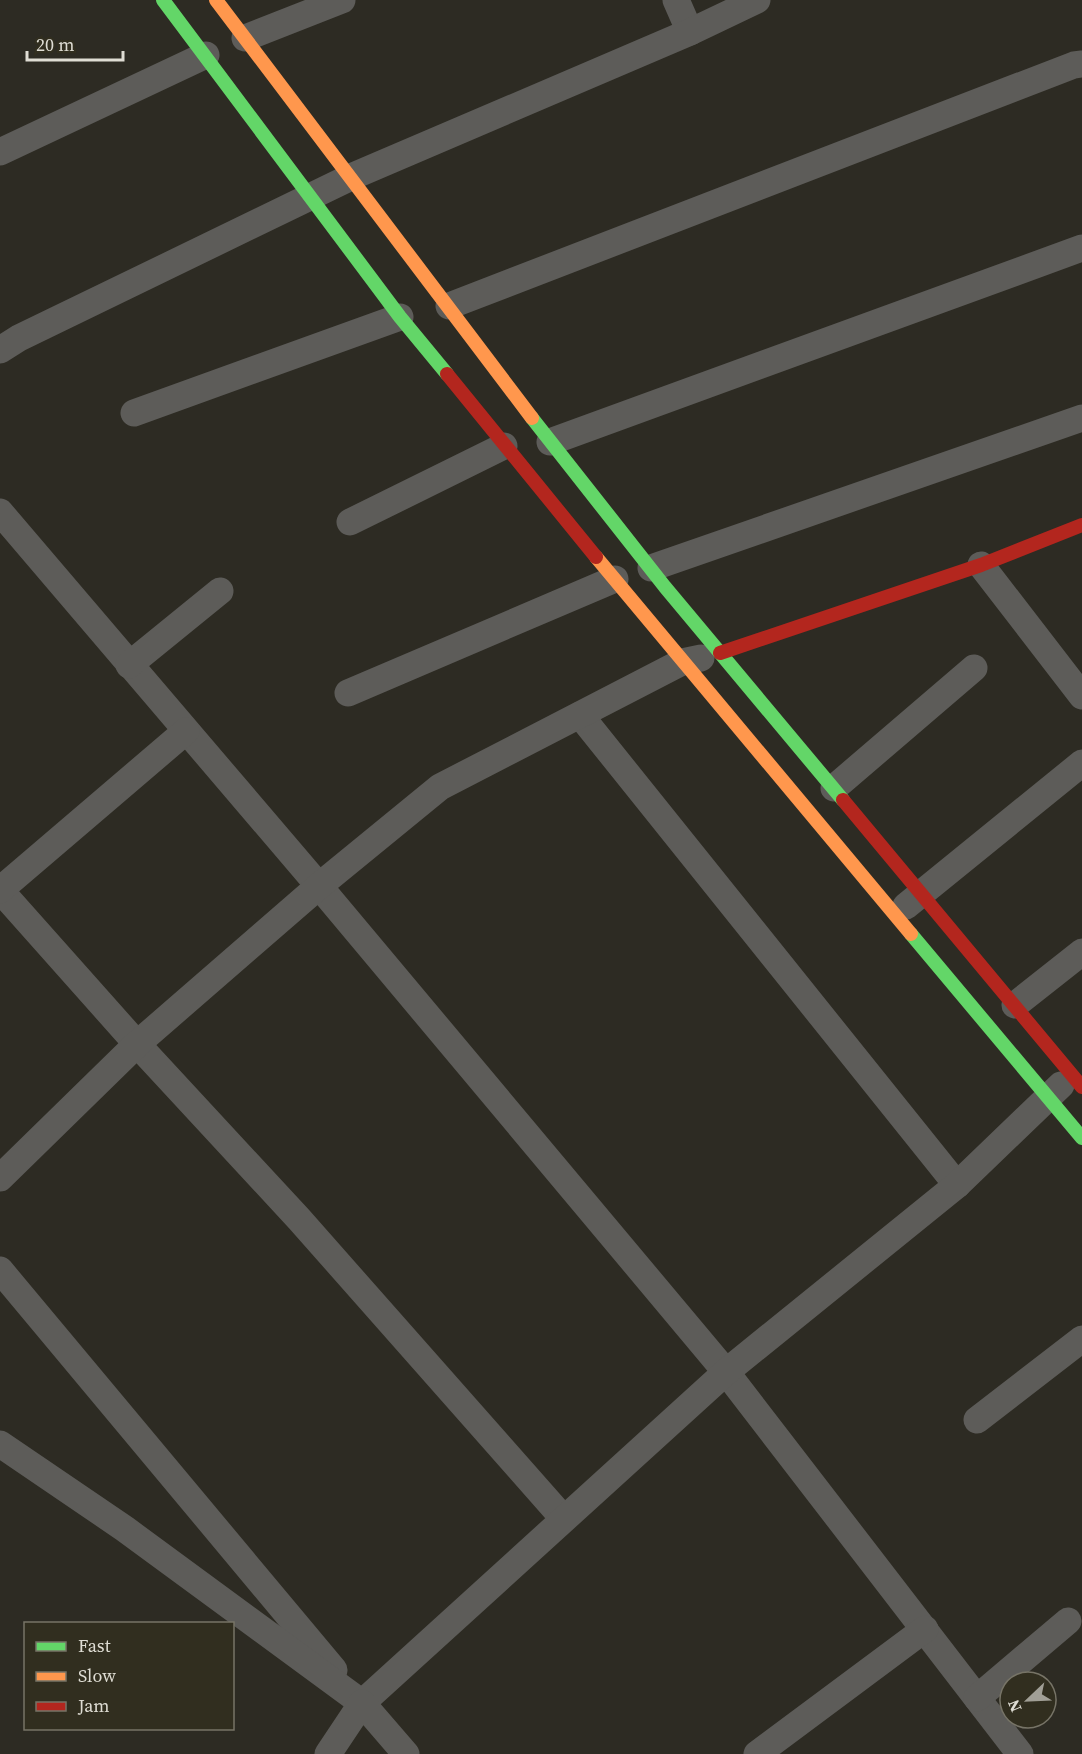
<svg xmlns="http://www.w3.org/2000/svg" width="1082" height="1754" font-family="'Source Serif 4',serif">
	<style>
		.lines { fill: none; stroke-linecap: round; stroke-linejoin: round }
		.street { stroke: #5d5c59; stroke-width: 27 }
		.fast { stroke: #63d668; stroke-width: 14 }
		.slow { stroke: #ff974d; stroke-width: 14 }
		.jam { stroke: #b3261e; stroke-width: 14 }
	</style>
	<rect width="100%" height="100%" fill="#2d2b23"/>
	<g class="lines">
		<g class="street">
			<path d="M676,0L690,32"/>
			<path d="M245,38L342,0"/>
			<path d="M0,152L206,55"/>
			<path d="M449,306L1074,65L1082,64"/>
			<path d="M0,350L19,338L351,177L690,32L757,0"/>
			<path d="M134,413L400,317"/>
			<path d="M550,442L1082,248"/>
			<path d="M0,512L319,886L726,1372L1020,1754"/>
			<path d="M350,522L504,446"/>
			<path d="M981,565L1082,696"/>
			<path d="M651,568L1082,418"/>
			<path d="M129,665L220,591"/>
			<path d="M348,693L615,579"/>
			<path d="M580,715L957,1185"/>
			<path d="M834,788L974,668"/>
			<path d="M0,890L137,1044L299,1219L563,1518"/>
			<path d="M0,890L186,731"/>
			<path d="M906,906L1082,763"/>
			<path d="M1015,1005L1082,952"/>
			<path d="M0,1178L137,1044L319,886L440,787L682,662L701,658"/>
			<path d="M0,1270L334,1670"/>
			<path d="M977,1420L1082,1339"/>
			<path d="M0,1444L125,1529L362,1703L726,1372L957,1185L1061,1085"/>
			<path d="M977,1698L1068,1621"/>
			<path d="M328,1754L362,1703L406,1754"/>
			<path d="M757,1754L925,1629"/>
		</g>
		<g class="fast">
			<path d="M163,0L400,317L447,374"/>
			<path d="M532,418L665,587L843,800"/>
			<path d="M911,934L1082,1138"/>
		</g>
		<g class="slow">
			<path d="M216,0L532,418"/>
			<path d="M596,557L911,934"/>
		</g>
		<g class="jam">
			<path d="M447,374L596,557"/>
			<path d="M720,653L981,565L1082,525"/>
			<path d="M843,800L1082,1087"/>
		</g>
	</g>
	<rect x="24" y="1622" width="210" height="108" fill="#312e1f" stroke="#777467" stroke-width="1.5"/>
	<rect x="36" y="1642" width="30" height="9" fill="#63d668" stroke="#777467" stroke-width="1.5"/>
	<text x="78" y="1652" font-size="18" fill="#dfddd4">Fast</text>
	<rect x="36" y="1672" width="30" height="9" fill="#ff974d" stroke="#777467" stroke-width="1.5"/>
	<text x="78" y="1682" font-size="18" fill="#dfddd4">Slow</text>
	<rect x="36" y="1702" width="30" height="9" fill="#b3261e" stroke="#777467" stroke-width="1.5"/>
	<text x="78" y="1712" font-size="18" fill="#dfddd4">Jam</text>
	<g transform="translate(1028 1700) rotate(247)"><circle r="28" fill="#312e1f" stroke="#777467" stroke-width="1.5"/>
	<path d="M0-4.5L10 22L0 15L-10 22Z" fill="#a19f96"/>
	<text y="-9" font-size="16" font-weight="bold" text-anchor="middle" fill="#dfddd4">N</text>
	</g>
	<path d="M27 51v9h96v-9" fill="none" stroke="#dfddd4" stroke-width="3"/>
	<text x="36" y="51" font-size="18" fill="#dfddd4" stroke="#312e1f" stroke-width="4.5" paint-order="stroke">20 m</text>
</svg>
